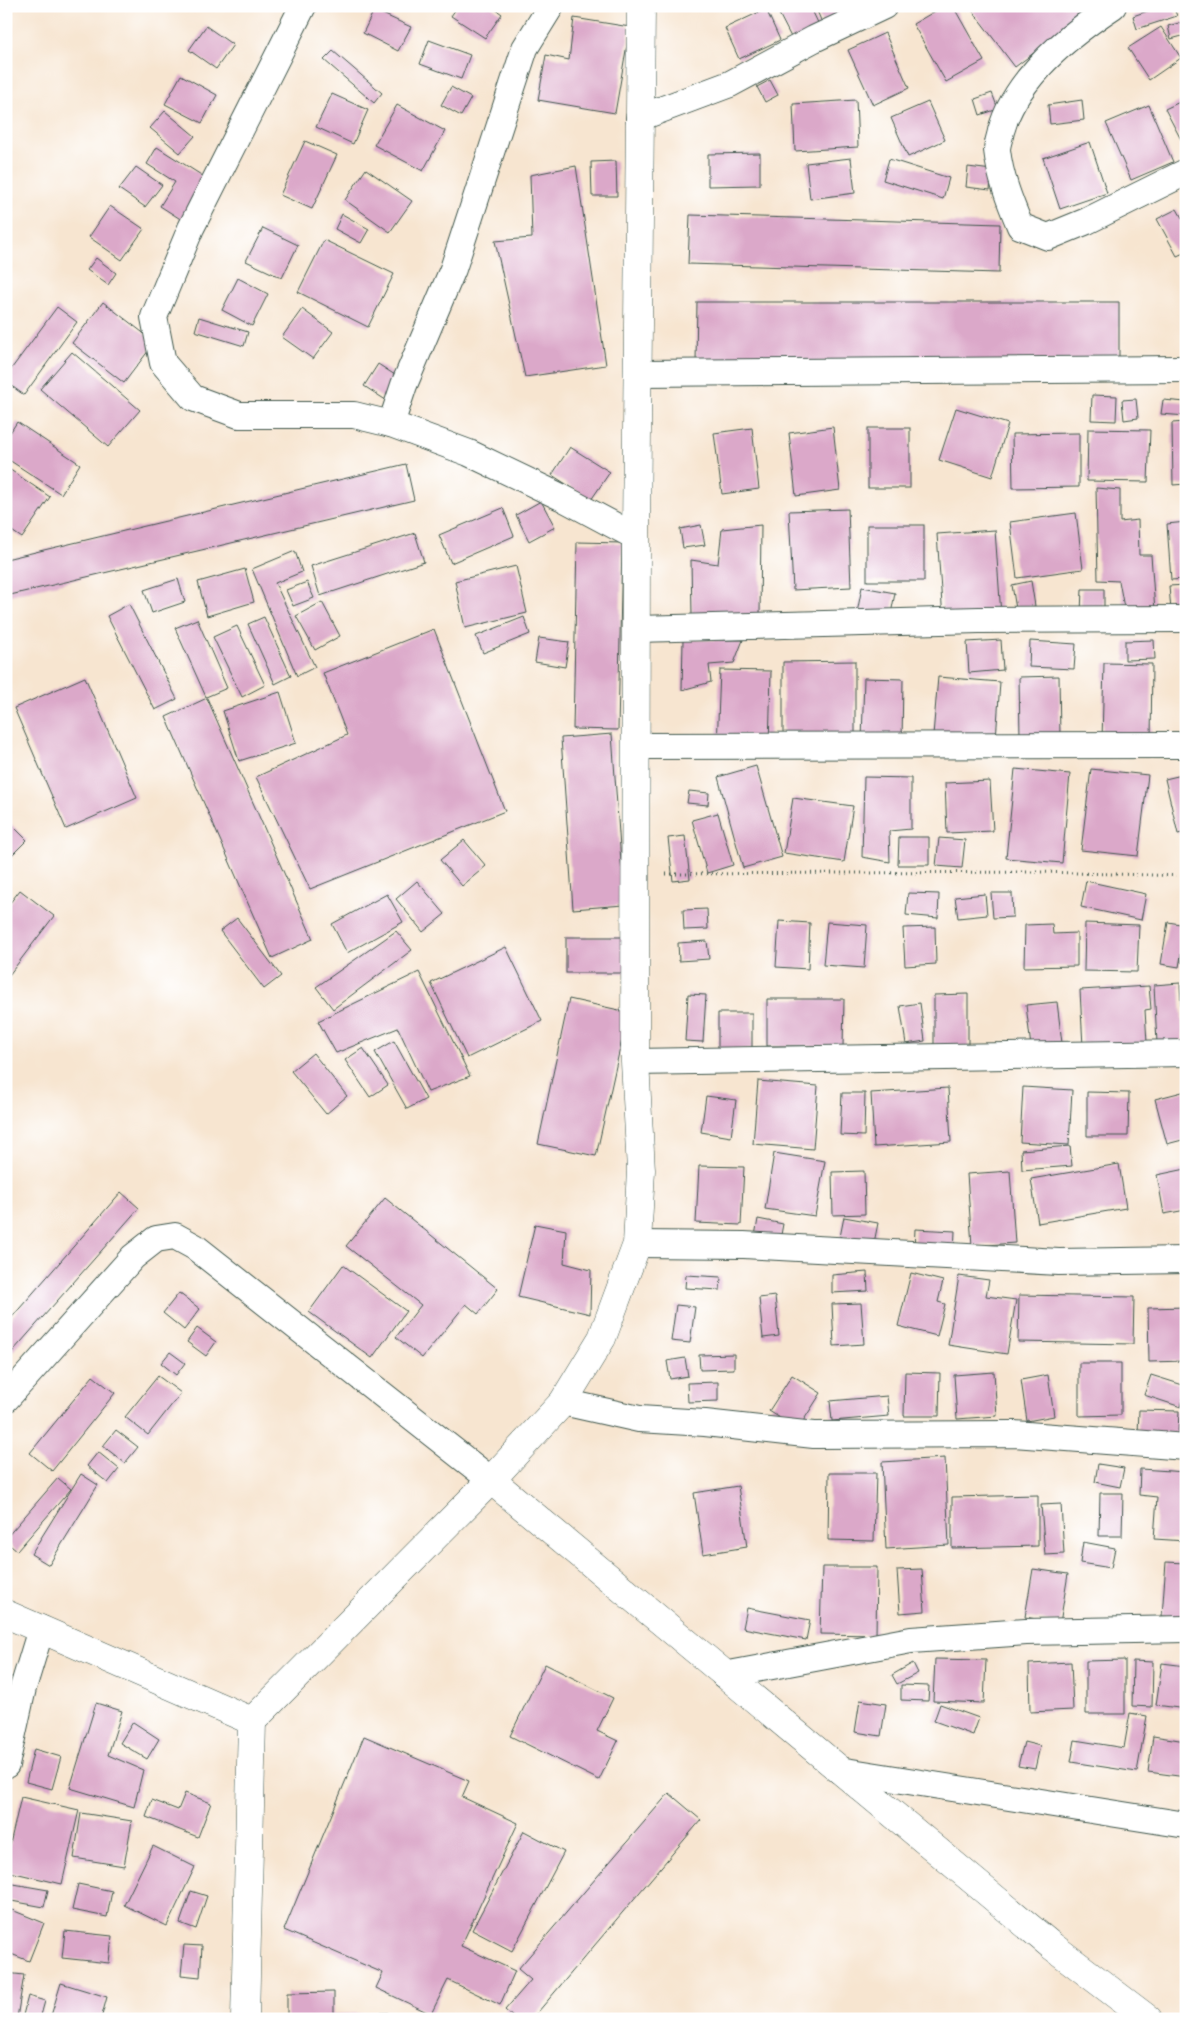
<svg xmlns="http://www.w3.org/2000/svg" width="1192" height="2025" font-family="'IM FELL DW Pica',serif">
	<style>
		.building { fill: #dba8c9 }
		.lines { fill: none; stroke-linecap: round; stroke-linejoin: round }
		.minor-casing { stroke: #3f564b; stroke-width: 28 }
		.tertiary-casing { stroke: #3f564b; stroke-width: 29 }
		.path { stroke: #3f564b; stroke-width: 3; stroke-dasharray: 1 4; stroke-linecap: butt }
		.minor { stroke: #fff; stroke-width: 26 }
		.tertiary { stroke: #fff; stroke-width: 28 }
	</style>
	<rect width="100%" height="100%" fill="#fff"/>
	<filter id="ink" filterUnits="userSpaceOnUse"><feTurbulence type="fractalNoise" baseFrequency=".02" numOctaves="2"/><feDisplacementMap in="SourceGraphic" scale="10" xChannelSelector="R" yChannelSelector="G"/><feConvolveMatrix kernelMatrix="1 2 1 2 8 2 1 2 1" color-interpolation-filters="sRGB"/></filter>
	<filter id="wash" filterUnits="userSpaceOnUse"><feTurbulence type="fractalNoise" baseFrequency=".0096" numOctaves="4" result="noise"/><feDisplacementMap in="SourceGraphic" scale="20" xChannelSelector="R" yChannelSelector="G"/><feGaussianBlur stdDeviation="1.12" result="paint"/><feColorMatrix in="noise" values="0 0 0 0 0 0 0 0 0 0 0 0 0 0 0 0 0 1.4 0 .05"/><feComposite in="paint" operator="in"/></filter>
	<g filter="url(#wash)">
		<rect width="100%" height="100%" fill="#f7e5d0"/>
		<g id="blocks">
			<g class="building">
				<path d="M350,6H366L363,12Z"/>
				<path d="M458,6H491L502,14L485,38L451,16Z"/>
				<path d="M775,6H810L820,27L793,41Z"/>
				<path d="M815,6H866L823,25Z"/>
				<path d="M944,6H953L984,61L946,82L913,24Z"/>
				<path d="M975,6H1090L1092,9L1015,67L971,9Z"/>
				<path d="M1162,6H1173L1177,16L1137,29L1133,16Z"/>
				<path d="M766,9L780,40L739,59L725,28Z"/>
				<path d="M374,10L411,27L398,51L363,33Z"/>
				<path d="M574,18L630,27L615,113L538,100L546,55L569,60Z"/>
				<path d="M1186,21V35L1171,39L1168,26Z"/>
				<path d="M206,26L233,45L216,69L189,50Z"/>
				<path d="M1161,27L1181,58L1149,80L1128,48Z"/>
				<path d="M885,33L909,88L873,105L848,50Z"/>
				<path d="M429,40L470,55L461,79L420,64Z"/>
				<path d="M333,51L382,93L374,103L324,60Z"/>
				<path d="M181,75L217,95L202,123L165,104Z"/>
				<path d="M770,80L778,95L765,102L757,87Z"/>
				<path d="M451,87L471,98L461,116L441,105Z"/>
				<path d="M992,93L998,109L980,115L975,99Z"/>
				<path d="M332,94L368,110L353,144L316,127Z"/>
				<path d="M1186,99V149L1165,109Z"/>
				<path d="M856,100L858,147L795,151L793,104Z"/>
				<path d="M1082,100L1084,120L1050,124L1048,105Z"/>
				<path d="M928,102L945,140L908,157L891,118Z"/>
				<path d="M397,105L445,131L423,171L374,145Z"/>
				<path d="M1149,105L1173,162L1131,180L1106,123Z"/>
				<path d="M165,111L195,136L180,153L150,128Z"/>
				<path d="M305,141L337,155L312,209L280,195Z"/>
				<path d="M1090,142L1107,193L1060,209L1043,158Z"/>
				<path d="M157,147L206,178L182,220L160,206L175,182L147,164Z"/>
				<path d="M760,153V185L708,186V154Z"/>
				<path d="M851,158L855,193L810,199L806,163Z"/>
				<path d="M889,159L949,178L943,199L883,180Z"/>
				<path d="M616,161L617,196H592L591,162Z"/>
				<path d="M576,166L606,365L525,377L495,241L532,238L530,175Z"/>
				<path d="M136,167L162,185L145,207L119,189Z"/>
				<path d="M968,167L992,170L990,190L966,187Z"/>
				<path d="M366,169L412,201L390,232L345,200Z"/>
				<path d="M110,206L144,229L122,260L89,237Z"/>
				<path d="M1177,209L1186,225V252L1177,256L1157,219Z"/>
				<path d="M342,214L369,229L361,243L335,229Z"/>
				<path d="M690,215L1000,224L999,273L688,264Z"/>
				<path d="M263,228L298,245L282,278L246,261Z"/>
				<path d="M324,240L394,274L368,327L298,292Z"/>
				<path d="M96,258L116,273L108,285L87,270Z"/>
				<path d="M238,278L268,294L252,326L222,310Z"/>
				<path d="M103,302L155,342L124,383L72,343Z"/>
				<path d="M697,302H1119V362H696Z"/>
				<path d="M57,307L77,322L24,395L6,382V376Z"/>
				<path d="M302,309L333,332L313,359L282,337Z"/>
				<path d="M199,317L248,332L244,346L195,331Z"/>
				<path d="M72,352L140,410L108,447L40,389Z"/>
				<path d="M378,364L409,384L395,406L364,386Z"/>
				<path d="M1092,395L1117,396L1116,421L1091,420Z"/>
				<path d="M1136,399L1138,418L1124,420L1122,400Z"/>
				<path d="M1163,400L1186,402V416L1161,414Z"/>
				<path d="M956,408L1008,424L992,477L939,460Z"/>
				<path d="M17,422L80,464L61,494L6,458V439Z"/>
				<path d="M1186,422V484L1173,485L1172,423Z"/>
				<path d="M833,427L840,490L796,496L789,433Z"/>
				<path d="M752,428L759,489L722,494L714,433Z"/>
				<rect x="868" y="428" width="42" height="60"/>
				<path d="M1088,429L1150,430L1148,482L1087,481Z"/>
				<path d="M1079,433V487L1013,488L1012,434Z"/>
				<path d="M570,447L610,472L591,500L552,475Z"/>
				<path d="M406,464L414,500L6,596V559Z"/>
				<path d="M6,467L50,497L22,538L6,527Z"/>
				<path d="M1096,488L1120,490V522L1138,520L1139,555H1151L1155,611L1125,613L1119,581L1098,580Z"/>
				<path d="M541,501L555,527L529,541L516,515Z"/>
				<path d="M503,508L514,536L451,563L439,535Z"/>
				<path d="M848,509L851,587L793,590L789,511Z"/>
				<path d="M1076,513L1083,569L1017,578L1010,522Z"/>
				<path d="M1186,522V579L1171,580L1167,524Z"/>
				<path d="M701,525L705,545L683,548L680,529Z"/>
				<path d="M761,525L760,615L692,616L691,560L718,564L722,529Z"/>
				<rect x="867" y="525" width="57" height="56"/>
				<path d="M995,530L1001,615L943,619L937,534Z"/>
				<path d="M415,533L424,562L320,596L311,566Z"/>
				<path d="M577,542L622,543L618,730L573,729Z"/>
				<path d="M295,551L302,572L275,583L315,667L297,676L252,569Z"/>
				<path d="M516,566L527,613L465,628L455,581Z"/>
				<path d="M245,569L254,602L207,616L198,582Z"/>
				<path d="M178,579L185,602L152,613L144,590Z"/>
				<path d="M1031,581L1035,606L1016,609L1012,585Z"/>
				<path d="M307,582L314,598L293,606L286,590Z"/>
				<path d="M1186,585V610L1171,611L1169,586Z"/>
				<path d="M862,587L895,593L890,619L857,613Z"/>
				<path d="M1082,589H1104V613H1081Z"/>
				<path d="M322,602L340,636L315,650L296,616Z"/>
				<path d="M129,604L177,699L155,710L107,616Z"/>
				<path d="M264,617L291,676L275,684L248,624Z"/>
				<path d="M524,617L530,634L483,653L476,636Z"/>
				<path d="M197,619L227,688L206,697L175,628Z"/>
				<path d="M237,626L265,685L242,697L213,637Z"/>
				<path d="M434,629L505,811L310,889L256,777L347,735L323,673Z"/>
				<path d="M539,638L569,642L565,667L535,662Z"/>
				<path d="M683,640H743L734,663L709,665L711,682L682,690Z"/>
				<path d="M1001,640L1003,670L969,673L967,642Z"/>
				<path d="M1154,640L1155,659L1125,660V641Z"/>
				<path d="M1030,641L1076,644L1074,669L1029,667Z"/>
				<path d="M855,661V746H783V662Z"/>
				<path d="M1104,663L1152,664L1151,741L1102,740Z"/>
				<path d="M720,670L771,671L769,748L717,747Z"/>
				<path d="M1059,676L1060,737H1020L1019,677Z"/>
				<path d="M85,677L137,798L66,829L14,708Z"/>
				<path d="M938,677L1000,682L996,739L933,735Z"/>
				<path d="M864,678L903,679L902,741L862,740Z"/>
				<path d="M280,692L296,743L239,761L223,711Z"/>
				<path d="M207,698L313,939L272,958L166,717Z"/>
				<path d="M612,734L624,905L573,909L561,738Z"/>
				<path d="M756,766L782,857L743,868L718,777Z"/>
				<path d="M1015,769L1070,774L1062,863L1006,858Z"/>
				<path d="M1091,769L1148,775L1138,856L1081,850Z"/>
				<path d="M1186,774V832L1178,834L1165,779Z"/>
				<path d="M864,777L911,778V829L889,831L890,862L862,857Z"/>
				<path d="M990,781L993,831L947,833L945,783Z"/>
				<path d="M689,791L709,793L708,805L687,803Z"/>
				<path d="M793,798L853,806L844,862L784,853Z"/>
				<path d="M718,813L733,865L707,873L692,820Z"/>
				<path d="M6,819L27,840L6,861Z"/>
				<path d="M685,836L690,879L673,881L668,838Z"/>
				<path d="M899,837H929V865H898Z"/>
				<path d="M939,838L965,840L962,868L936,866Z"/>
				<path d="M464,840L486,866L462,886L440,860Z"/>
				<path d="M417,881L445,914L423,932L396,899Z"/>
				<path d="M1086,881L1146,894L1141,920L1081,907Z"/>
				<path d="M20,890L54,916L6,979V908Z"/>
				<path d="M908,893L939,894L938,918L906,915Z"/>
				<path d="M991,893H1012L1013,917L993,918Z"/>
				<path d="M387,894L403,922L347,953L332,924Z"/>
				<path d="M985,894L987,915L958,918L955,897Z"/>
				<path d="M707,909L708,929L684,930L683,910Z"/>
				<path d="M237,918L281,976L264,989L220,931Z"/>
				<path d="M779,921L810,923L808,969L776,967Z"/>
				<path d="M827,922L867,925L864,968L823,965Z"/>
				<path d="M1168,922L1186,925L1179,967L1161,964Z"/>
				<path d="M1085,923L1139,925L1137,972L1084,971Z"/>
				<path d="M1052,924L1053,934L1077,933V966L1024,967L1025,925Z"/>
				<path d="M935,927L936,964L905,966L903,928Z"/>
				<path d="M396,931L412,950L333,1009L316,987Z"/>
				<rect x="566" y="937" width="60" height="36"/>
				<path d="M707,941L709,959L679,961L678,943Z"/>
				<path d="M506,947L542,1021L467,1058L431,983Z"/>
				<path d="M1185,948H1186V964L1181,962Z"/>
				<path d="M419,972L470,1076L428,1092L398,1028L336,1053L318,1021Z"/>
				<path d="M1180,983L1183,1041L1157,1043L1154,985Z"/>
				<path d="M1149,986L1151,1009L1145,1010L1147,1043L1083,1047L1080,990Z"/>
				<path d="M688,994L706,995L703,1042L685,1041Z"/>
				<path d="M968,994V1051L934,1052V995Z"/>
				<path d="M569,999L628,1012L596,1156L538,1144Z"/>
				<path d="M767,999H844L843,1046H767Z"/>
				<path d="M1057,1002L1062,1043L1031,1047L1026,1005Z"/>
				<path d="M920,1003L925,1041L906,1044L900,1006Z"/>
				<path d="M718,1013H752V1049L718,1050Z"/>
				<path d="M394,1041L426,1099L407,1109L375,1052Z"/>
				<path d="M363,1048L388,1085L370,1097L345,1060Z"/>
				<path d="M313,1053L347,1096L326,1114L291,1071Z"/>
				<path d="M758,1081L818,1086L813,1149L753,1144Z"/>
				<path d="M1023,1087L1072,1090L1069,1145L1020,1142Z"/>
				<path d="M948,1088L951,1142L874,1147L871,1093Z"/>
				<path d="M1186,1091V1139L1167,1144L1155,1099Z"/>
				<path d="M1087,1092L1129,1093L1128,1136H1087Z"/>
				<path d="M842,1093H865L864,1136L840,1135Z"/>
				<path d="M706,1096L736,1100L731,1137L701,1132Z"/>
				<path d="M1070,1146L1072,1166L1022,1170L1021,1150Z"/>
				<path d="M774,1153L825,1161L815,1216L765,1209Z"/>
				<path d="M1119,1164L1126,1208L1038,1223L1031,1179Z"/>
				<path d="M699,1166L744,1167L741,1225L696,1223Z"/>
				<path d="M1186,1169V1210L1164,1214L1157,1175Z"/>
				<path d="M864,1171L865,1214L833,1215L832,1172Z"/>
				<path d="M1010,1171L1015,1243L972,1246L967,1174Z"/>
				<path d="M121,1192L139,1208L6,1359V1324Z"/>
				<path d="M385,1198L498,1289L478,1314L466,1304L422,1358L396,1337L421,1305L346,1246Z"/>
				<path d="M844,1217L878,1223L874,1243L840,1237Z"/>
				<path d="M758,1219L783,1224L780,1240L755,1236Z"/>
				<path d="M535,1224L566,1230L564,1263L591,1270L590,1314L518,1297Z"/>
				<path d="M915,1229L955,1231L954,1252L914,1250Z"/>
				<path d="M343,1265L406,1311L372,1358L309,1312Z"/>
				<path d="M867,1272L868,1291L832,1293V1275Z"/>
				<path d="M911,1273L943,1281L938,1302L945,1304L937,1336L898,1326Z"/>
				<path d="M686,1275L721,1277L720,1290L685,1288Z"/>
				<path d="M959,1276L989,1280L986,1296L1016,1300L1007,1354L948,1345Z"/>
				<path d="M179,1293L200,1309L184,1330L163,1313Z"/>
				<path d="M1019,1295L1134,1297L1133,1344L1018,1342Z"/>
				<path d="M775,1296L779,1336L763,1338L759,1298Z"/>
				<path d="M861,1303L864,1344L834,1346L832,1304Z"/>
				<path d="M676,1305L695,1307L690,1343L671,1341Z"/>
				<path d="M1186,1307V1361L1149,1362L1148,1308Z"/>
				<path d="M197,1328L216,1342L206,1356L187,1342Z"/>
				<path d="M170,1352L185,1363L176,1375L161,1363Z"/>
				<path d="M734,1354V1369L700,1370L699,1355Z"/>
				<path d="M685,1358L688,1376L670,1379L667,1361Z"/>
				<path d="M1079,1363H1121V1415L1079,1416Z"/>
				<path d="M905,1372L940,1373L939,1416H904Z"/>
				<path d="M994,1372L997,1416L957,1419L954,1375Z"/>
				<path d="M792,1375L821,1393L798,1429L769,1411Z"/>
				<path d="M1048,1375L1054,1416L1027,1421L1021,1380Z"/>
				<path d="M1151,1375L1186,1386L1181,1407L1144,1395Z"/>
				<path d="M93,1376L115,1393L52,1471L30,1453Z"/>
				<path d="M158,1376L181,1393L148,1435L125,1417Z"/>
				<path d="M718,1382V1401L688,1402L687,1383Z"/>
				<path d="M887,1396L889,1416L832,1421L830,1401Z"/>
				<path d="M1139,1410L1179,1411L1178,1434L1138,1433Z"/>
				<path d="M116,1430L138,1447L125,1463L103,1446Z"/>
				<path d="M98,1452L119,1469L108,1483L87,1466Z"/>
				<path d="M945,1458L949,1545L886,1549L882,1462Z"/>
				<path d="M1098,1464L1124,1468L1120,1487L1095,1482Z"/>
				<path d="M1140,1469L1186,1472V1541L1154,1539L1157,1497L1139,1495Z"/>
				<path d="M829,1473H876L874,1541L828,1540Z"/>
				<path d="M81,1474L98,1485L49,1565L31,1554Z"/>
				<path d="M58,1478L71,1489L17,1551L6,1542V1538Z"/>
				<path d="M738,1486L747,1547L703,1554L694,1493Z"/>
				<path d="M1100,1493H1123L1122,1536H1099Z"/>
				<path d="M1038,1495V1546L952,1548V1497Z"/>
				<path d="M1061,1504L1064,1554L1045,1555L1041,1505Z"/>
				<path d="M1083,1542L1115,1548L1111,1568L1080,1563Z"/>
				<path d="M1166,1562L1186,1563V1618L1162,1616Z"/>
				<path d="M822,1567H877L876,1635L820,1634Z"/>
				<path d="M922,1569L925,1611L900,1613L897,1570Z"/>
				<path d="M1033,1569L1068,1574L1060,1623L1025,1617Z"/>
				<path d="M747,1608L810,1620L806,1640L743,1628Z"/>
				<path d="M935,1659L986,1660L984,1703L933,1701Z"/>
				<path d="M1125,1660V1714H1086V1661Z"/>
				<path d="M1133,1661L1153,1662L1152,1707L1132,1706Z"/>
				<path d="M1071,1662L1073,1710L1030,1712L1029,1664Z"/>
				<path d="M913,1663L918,1673L897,1684L892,1675Z"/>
				<path d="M1162,1663L1186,1666V1709L1156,1705Z"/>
				<path d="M545,1664L613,1698L597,1731L618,1741L599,1780L510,1736Z"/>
				<path d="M6,1675L14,1678L8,1697L6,1696Z"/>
				<path d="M901,1685L929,1686L928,1701L901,1700Z"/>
				<path d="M860,1700L886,1704L881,1736L855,1732Z"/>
				<path d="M96,1703L122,1711L108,1755L143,1770L134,1807L70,1788Z"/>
				<path d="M940,1704L979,1718L973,1735L934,1721Z"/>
				<path d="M1130,1713L1147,1716L1137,1772L1071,1762L1075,1740L1124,1748Z"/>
				<path d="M133,1722L159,1739L147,1759L120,1743Z"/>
				<path d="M364,1736L469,1781L462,1797L518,1823L461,1946L515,1971L500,2005L448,1980L431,2014L376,1988L383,1973L284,1930Z"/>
				<path d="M1153,1736L1186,1741V1777L1148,1772Z"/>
				<path d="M1024,1742L1040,1746L1035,1769L1018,1766Z"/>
				<path d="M34,1749L61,1757L52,1789L26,1782Z"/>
				<path d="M185,1793L211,1803L198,1837L146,1817L152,1800L178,1810Z"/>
				<path d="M669,1793L701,1820L532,2019H515L505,2010L531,1980L518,1969Z"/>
				<path d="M21,1797L79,1810L62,1884L6,1871V1861Z"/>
				<path d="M81,1813L132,1821L124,1866L74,1858Z"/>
				<path d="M524,1831L564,1852L512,1951L472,1930Z"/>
				<path d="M153,1846L195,1867L167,1926L124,1905Z"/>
				<path d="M8,1883L48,1890L44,1907L6,1900Z"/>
				<path d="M78,1884L112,1891L107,1917L72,1910Z"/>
				<path d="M191,1891L207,1896L196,1929L180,1923Z"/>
				<path d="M12,1910L44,1923L29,1961L6,1952V1922Z"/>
				<path d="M65,1931L112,1936L109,1963L62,1958Z"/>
				<path d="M184,1945L202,1946L200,1977L181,1975Z"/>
				<path d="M6,1973L24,1975L17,2018L6,2016Z"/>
				<path d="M61,1983L107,1997L101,2019H50Z"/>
				<path d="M334,1992V2014L388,2013V2019H287V1993Z"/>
				<path d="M28,1996L45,2001L40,2019H22Z"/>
			</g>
		</g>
	</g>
	<g filter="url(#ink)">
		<use href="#blocks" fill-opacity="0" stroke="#3f564b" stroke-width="1"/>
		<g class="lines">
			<g class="minor-casing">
				<g id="minor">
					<path d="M303,6L191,228L154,317L163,363L193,398L239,415H354L391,424L469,453L561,497L636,537"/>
					<path d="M1113,6C1069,35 1015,79 1001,131C1000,137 997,144 997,150C1000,177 1010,202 1020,226L1048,237L1087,221L1186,172"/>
					<path d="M639,118L730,84L814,39L884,6"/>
					<path d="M639,373L1186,369"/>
					<path d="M391,424L404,385L453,269L525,48L551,6"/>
					<path d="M637,629L979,620L1186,619"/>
					<path d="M637,746L1186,745"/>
					<path d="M635,1062L1186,1053"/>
					<path d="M637,1244L744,1245L1059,1262L1186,1260"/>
					<path d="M6,1399L133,1257L156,1239L175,1236L195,1247L491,1480"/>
					<path d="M563,1402L639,1419L705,1423L814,1435L1014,1434L1186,1447"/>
					<path d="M724,1675L911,1640L1026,1632L1186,1629"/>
					<path d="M6,1765L23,1688L41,1629"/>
					<path d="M839,1770L1186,1825"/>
				</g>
			</g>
			<g class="tertiary-casing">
				<g id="tertiary">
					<path d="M641,6L636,537L635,1062L641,1170L637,1244L602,1338L563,1402L491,1480L1052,1946L1148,2019"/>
					<path d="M6,1614L252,1721L245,2019"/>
					<path d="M252,1721L491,1480"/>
				</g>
			</g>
			<path class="path" d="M666,874L1039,872L1186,876"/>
			<use href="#minor" class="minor"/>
			<use href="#tertiary" class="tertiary"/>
		</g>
	</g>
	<rect width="1192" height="2025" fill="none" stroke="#fff" stroke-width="25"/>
</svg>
